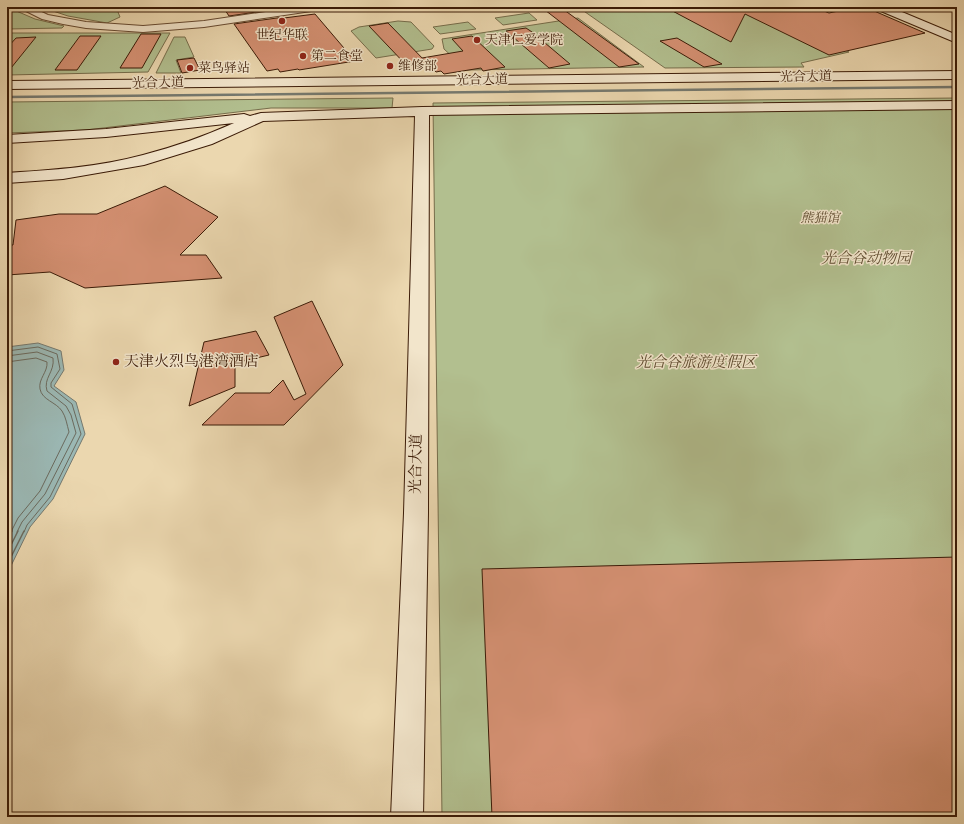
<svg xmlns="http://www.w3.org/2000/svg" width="964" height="824" font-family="'Old Standard TT','Noto Serif SC',serif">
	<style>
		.green { fill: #b2bf8f; stroke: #766d4b }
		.water { fill: #9bb8b4; stroke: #75796f }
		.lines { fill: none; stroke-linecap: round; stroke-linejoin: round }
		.shore-far1 { stroke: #6b6a5e; stroke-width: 1 }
		.shore { stroke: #6b6a5e; stroke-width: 1.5 }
		.stream { stroke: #75796f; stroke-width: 2.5 }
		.building { fill: #d49072; stroke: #3b1b07 }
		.street-casing { stroke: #674a31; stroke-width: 2 }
		.secondary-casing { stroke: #3b1b07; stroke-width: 2 }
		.street { fill: #f2e5cb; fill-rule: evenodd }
		.secondary { fill: #f2e5cb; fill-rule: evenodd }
		.poi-dot { fill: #8f2418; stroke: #f2e5cb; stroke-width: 1.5 }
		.labels { text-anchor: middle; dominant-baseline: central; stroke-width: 3; stroke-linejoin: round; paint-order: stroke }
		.far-poi-label { font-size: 13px; fill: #3b1b07; stroke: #f2e5cb; text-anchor: start }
		.far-street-label { font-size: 13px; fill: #3b1b07; stroke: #f2e5cb }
		.far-park-label { font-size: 13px; font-style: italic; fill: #5f4c30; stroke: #f2e5cb }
		.park-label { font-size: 15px; font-style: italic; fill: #5f4c30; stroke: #f2e5cb }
		.poi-label { font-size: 15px; fill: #3b1b07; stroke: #f2e5cb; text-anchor: start }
		.street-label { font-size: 15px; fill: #3b1b07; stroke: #f2e5cb }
	</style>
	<rect width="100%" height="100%" fill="#ebd7af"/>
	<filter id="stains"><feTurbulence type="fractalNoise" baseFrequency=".005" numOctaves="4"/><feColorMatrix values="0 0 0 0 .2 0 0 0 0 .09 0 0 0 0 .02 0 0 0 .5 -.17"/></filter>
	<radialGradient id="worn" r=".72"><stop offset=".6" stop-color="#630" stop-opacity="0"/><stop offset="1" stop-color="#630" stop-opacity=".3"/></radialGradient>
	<g class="green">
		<path d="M7,7L35,19L64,26L62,28L7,29Z"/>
		<path d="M41,7H116L120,17L107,23L68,16Z"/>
		<path d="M578,7H755L849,52L801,63L804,67L665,68Z"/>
		<path d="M529,13L537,20L503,25L495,18Z"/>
		<path d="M578,18L644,67L467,70L444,49L442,39Z"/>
		<path d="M398,21L411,22L434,46L432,49L376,58L351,31L359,27Z"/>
		<path d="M468,22L476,29L440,34L433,27Z"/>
		<path d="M7,33H170L148,72L7,75Z"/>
		<path d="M174,37H185L194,57L176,60L181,73H156Z"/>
		<path d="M393,98L392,108H271L86,130L7,133V102Z"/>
		<path d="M957,98V817H442L433,103Z"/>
	</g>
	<path class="water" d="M38,343L61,351L64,370L54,386L76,402L85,434L53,499L30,527L7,574V347Z"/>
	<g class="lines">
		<g class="shore-far1">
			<path d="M7,351L38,347L57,354L60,369L51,383V387L72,404L81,434L50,497L27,525L24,532"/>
			<path d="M7,356L37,352L53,358C55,372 43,378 47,391L66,406L71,415L76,433L45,494L22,522L17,532"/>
			<path d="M7,362L36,358L47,362C48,372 38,379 40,389C42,400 56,402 62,411C66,417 67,425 69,432L40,491L18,518L11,532"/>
		</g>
		<g class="shore">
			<path d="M7,540L12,531"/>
			<path d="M7,553L18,531"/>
			<path d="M7,565L24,531"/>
		</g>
		<path class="stream" d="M7,97L957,87"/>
	</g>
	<g class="building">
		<path d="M223,7H284V8L229,16Z"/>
		<path d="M541,7H560L639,64L619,67Z"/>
		<path d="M665,7H814L829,13L857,7H865L925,33L829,55L745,14L731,42Z"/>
		<path d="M315,14L355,61L299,70L298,69L280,72L278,69L267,71L234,24L284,17V18Z"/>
		<path d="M388,23L427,63L422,58L463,51L452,39L472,36L505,67L483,71L481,68L444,74L441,71L436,72L428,63L408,67L369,26Z"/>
		<path d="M526,28L532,32L570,64L549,68L506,31Z"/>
		<path d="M141,34H161L142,68H120Z"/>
		<path d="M80,36H101L77,70H55Z"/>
		<path d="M36,37L7,73V48L16,38Z"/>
		<path d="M677,38L722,64L704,67L660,41Z"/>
		<path d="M194,58L200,70L182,73L177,60Z"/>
		<path d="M165,186L218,217L180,255H206L222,278L85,288L50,272L7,275V245H13L16,220L59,214H97Z"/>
		<path d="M312,301L343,365L284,425H202L235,393H270L283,380L294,400L306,394L274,317Z"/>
		<path d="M256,331L269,355L235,363V387L189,406L204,342Z"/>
		<path d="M957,557V817H492L482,569Z"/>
	</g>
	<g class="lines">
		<g class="street-casing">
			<path id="street" d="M18,7H31L48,15L86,22L143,26L204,21L299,7H323L318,10L204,27L143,32L86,28L63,24L42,19Z"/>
		</g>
		<g class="secondary-casing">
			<g id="secondary">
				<path d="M874,7H890L957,35V43L876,9Z"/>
				<path d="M957,71V79L7,89V81Z"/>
				<path d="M957,101V109L429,115L428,513L423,817H391L404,513L415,116L263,121L212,144L144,165L63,179L7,183V173C52,170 99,167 143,155C174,147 205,136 234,123L106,137L7,143V135L106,129L244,114L250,116L261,113L422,107Z"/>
			</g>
		</g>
		<use href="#street" class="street"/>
		<use href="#secondary" class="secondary"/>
	</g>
	<g class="poi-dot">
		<circle cx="282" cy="21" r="4"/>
		<circle cx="477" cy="40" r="4"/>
		<circle cx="303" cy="56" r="4"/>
		<circle cx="390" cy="66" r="4"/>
		<circle cx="190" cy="68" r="4"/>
		<circle cx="116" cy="362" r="4"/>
	</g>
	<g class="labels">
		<g class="far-poi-label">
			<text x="282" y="35" text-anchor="middle">世纪华联</text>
			<text x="485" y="40">天津仁爱学院</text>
			<text x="311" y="56">第二食堂</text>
			<text x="398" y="66">维修部</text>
			<text x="198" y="68">菜鸟驿站</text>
		</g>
		<g class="far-street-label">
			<text transform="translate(806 77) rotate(-1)">光合大道</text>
			<text transform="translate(482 80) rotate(-1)">光合大道</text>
			<text transform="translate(158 83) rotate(-1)">光合大道</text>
		</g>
		<g class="far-park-label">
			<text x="820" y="218">熊猫馆</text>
		</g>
		<g class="park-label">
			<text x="866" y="259">光合谷动物园</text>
			<text x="696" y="363">光合谷旅游度假区</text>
		</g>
		<g class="poi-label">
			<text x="124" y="362">天津火烈鸟港湾酒店</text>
		</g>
		<g class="street-label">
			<text transform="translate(417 464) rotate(-89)">光合大道</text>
		</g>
	</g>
	<rect width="964" height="824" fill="none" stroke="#ebd7af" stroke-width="24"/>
	<rect x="8" y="8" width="948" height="808" fill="none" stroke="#3b1b07" stroke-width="2"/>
	<rect x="12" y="12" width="940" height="800" fill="none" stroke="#3b1b07"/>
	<rect width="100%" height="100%" filter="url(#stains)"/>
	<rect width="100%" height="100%" fill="url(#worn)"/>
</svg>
